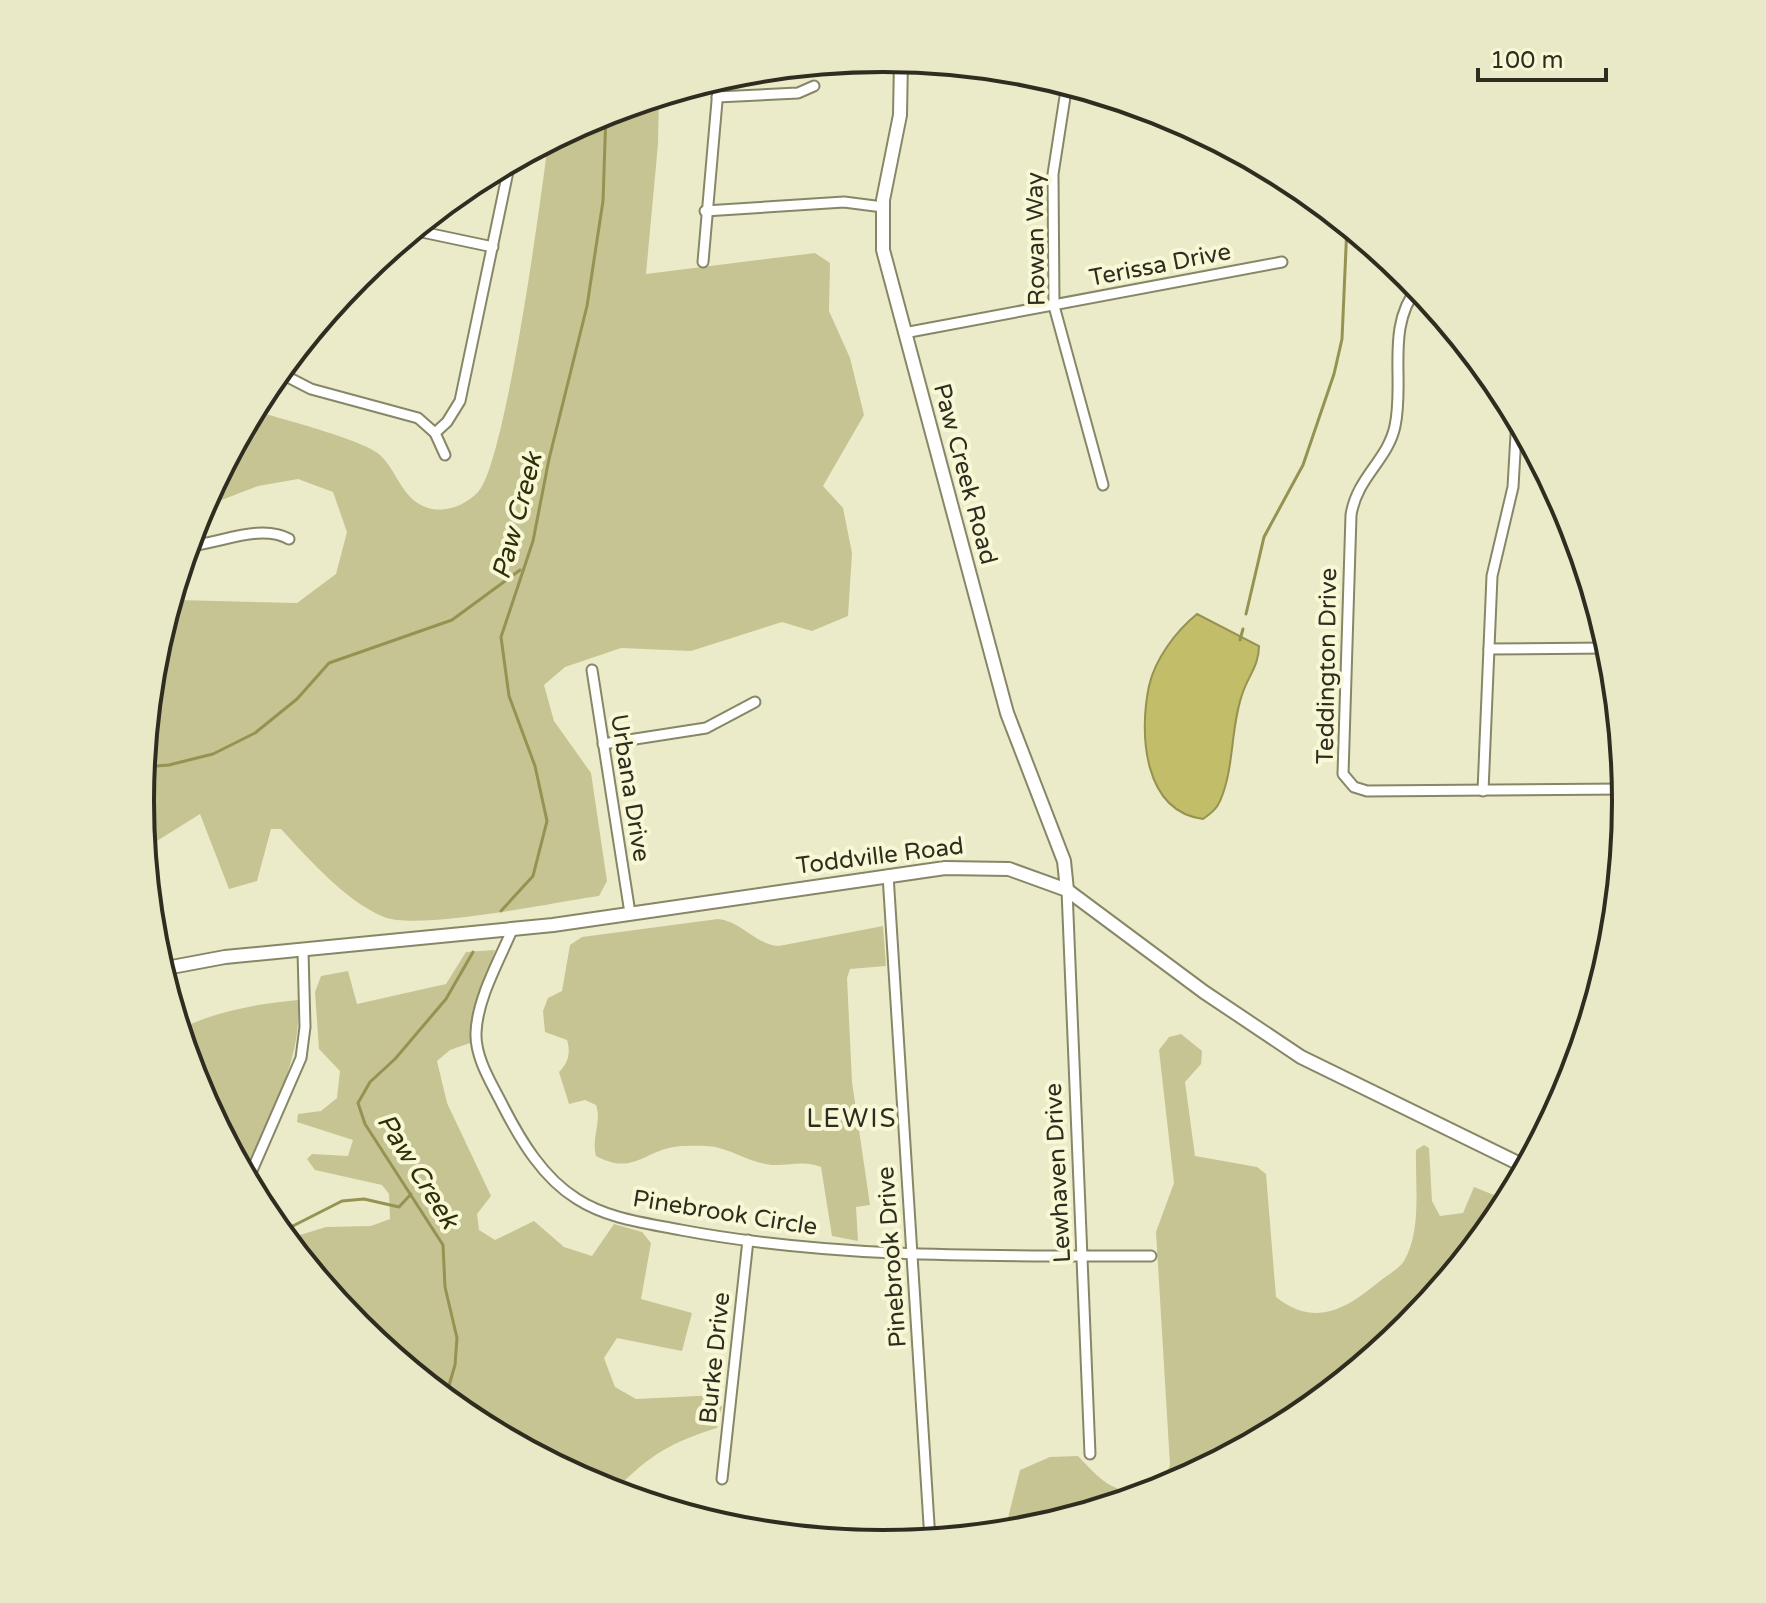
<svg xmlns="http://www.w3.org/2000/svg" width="1766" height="1603" font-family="'Varela Round',sans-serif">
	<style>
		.green { fill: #c6c493 }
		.water { fill: #c1bd68; stroke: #959252; stroke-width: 2 }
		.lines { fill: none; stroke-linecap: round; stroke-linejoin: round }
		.stream { stroke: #959252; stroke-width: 3 }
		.street-casing { stroke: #878667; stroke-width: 13 }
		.secondary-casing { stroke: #878667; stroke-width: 16 }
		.street { stroke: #fff; stroke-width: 9 }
		.secondary { stroke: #fff; stroke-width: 12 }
		.labels { text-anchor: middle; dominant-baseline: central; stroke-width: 8; stroke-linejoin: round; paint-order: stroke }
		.street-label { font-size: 24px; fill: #2e2d20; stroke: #f9f8d6 }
		.water-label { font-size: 26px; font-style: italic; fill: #302e07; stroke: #f9f8d6 }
		.neighbourhood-label { font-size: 26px; letter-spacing: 2px; fill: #2e2d20; stroke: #f9f8d6 }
		.rim { fill: none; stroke: #2e2d20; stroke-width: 4 }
	</style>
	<rect width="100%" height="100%" fill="#ebebc9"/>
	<g class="green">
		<path d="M659,96L658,144L646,274L815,253L830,263L829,311L850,358L864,415L823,486L843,508L852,553L848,616L812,631L782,622L691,651L621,648L565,667L544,685L554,721L591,773L607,881L599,896C556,902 418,931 384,917C345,901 309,859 281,829H271L257,881L229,889L200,814L144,849C136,768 146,681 170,603L177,600L297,603L336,574L347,532L333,492L298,479L258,486L201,508L255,406L266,414C289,421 366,441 380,455C398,472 402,500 428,508C446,513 466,505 478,492C505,465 542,194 548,142L599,114Z"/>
		<path d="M718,919C743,922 754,944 779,946L883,926L886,966L850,969L847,978L852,1082L870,1205L856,1207L858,1241L832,1236L821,1167C803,1160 790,1166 772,1165C752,1163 738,1153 719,1148C709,1145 693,1146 682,1146C645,1148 635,1177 596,1156C591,1138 602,1122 596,1105L585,1100L569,1104L559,1072C568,1063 571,1053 567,1040L545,1032L543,1011L548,998L562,991L570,945L582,937Z"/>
		<path d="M495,950L476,1009L470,1043L450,1050L437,1061L447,1103L491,1196L477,1214L479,1230L495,1240L534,1221L564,1247L592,1256L614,1224L642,1232L651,1243L641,1299L692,1313L682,1351L617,1338L604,1358L615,1387L636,1399L718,1395L722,1407L717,1428C671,1442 650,1455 616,1489L618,1494L598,1488L470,1419L357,1327L277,1229L300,1235L326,1227L371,1226L390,1219L389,1194L382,1185L315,1170L307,1159L312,1154L348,1156L353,1140L297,1122L298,1114L321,1111L337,1098L340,1071L319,1049L315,992L321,976L348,971L357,1004L446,984L466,952Z"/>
		<path d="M298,1000C303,1061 267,1121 243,1174L196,1086L179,1029C218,1011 256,1004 298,1000Z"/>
		<path d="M1181,1034L1202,1051L1201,1064L1185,1082L1195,1156L1257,1167L1266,1174L1276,1297C1315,1328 1346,1309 1380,1281C1387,1275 1399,1269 1404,1261C1422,1231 1415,1183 1416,1150L1424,1145L1429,1148L1432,1201L1440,1216L1463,1213L1474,1187L1509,1201L1501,1215C1471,1252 1442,1295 1408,1328C1305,1428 1138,1520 994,1534L1008,1518L1020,1470L1050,1457L1078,1456C1106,1486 1119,1499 1161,1486L1170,1465L1156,1232L1174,1183L1159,1050L1169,1037Z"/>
	</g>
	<path class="water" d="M1197,614L1259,646C1259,665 1249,675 1243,692C1230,727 1235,767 1220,801C1217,809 1210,814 1203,819C1143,811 1139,733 1149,686C1155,659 1176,631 1197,614Z"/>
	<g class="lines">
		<g class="stream">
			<path d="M1246,614L1264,537L1303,465L1334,374L1342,339L1347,225"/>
			<path d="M1240,640L1243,629"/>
			<path d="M143,767L169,765L213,754L255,733L297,699L329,663L452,620L520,570"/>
			<path d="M501,911L533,876L547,821L535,766L509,696L501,637L533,541L549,459L587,306L603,201L606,112"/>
			<path d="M277,1229L283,1231L342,1201L364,1199L399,1207L411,1194"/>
			<path d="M445,1399L455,1365L457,1338L445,1287L443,1245L365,1124L358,1103L370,1082L395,1059L446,999L473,952"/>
		</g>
		<g class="street-casing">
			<g id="street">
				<path d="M1067,84L1053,174L1054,306L1103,485"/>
				<path d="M717,97L798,93L814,86"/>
				<path d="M705,211L844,202L883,207"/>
				<path d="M422,232L493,247"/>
				<path d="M703,262L719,78"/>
				<path d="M1418,287C1385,327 1405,380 1395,426C1388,460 1357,477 1351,515L1343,774L1354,787L1367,791L1625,789"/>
				<path d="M904,333L1282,262"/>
				<path d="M278,372L311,389L418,418L435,433L445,455"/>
				<path d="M435,433L447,422L460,401L510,162"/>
				<path d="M187,546C219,544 260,523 289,539"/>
				<path d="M1489,649L1610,648"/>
				<path d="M592,670L630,913"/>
				<path d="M603,744L706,728L755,702"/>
				<path d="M1483,791L1492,576L1513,487L1517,417"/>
				<path d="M888,875L930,1540"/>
				<path d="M1067,890L1090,1454"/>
				<path d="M512,930C499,961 477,999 476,1033C475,1058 492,1084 503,1106C521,1141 543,1178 577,1199C608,1219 646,1223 681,1230C835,1259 995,1256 1151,1256"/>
				<path d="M247,1182L301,1058L305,1027L303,951"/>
				<path d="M722,1479L748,1240"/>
			</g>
		</g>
		<g class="secondary-casing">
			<g id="secondary">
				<path d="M901,60L900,115L883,200V250L1007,713L1064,861L1067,890"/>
				<path d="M161,969L225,957L553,925L945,868L1009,869L1067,890L1204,992L1301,1057L1526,1167"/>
			</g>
		</g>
		<use href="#street" class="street"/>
		<use href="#secondary" class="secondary"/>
	</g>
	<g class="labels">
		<g class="street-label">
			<text transform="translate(1036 239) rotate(-91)">Rowan Way</text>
			<text transform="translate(1160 265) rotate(-11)">Terissa Drive</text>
			<text transform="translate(965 474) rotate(75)">Paw Creek Road</text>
			<text transform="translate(1327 666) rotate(-89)">Teddington Drive</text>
			<text transform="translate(630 788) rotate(81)">Urbana Drive</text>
			<text transform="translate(880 856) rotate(-7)">Toddville Road</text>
			<text transform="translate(1058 1173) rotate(-93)">Lewhaven Drive</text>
			<text transform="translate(725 1213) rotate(9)">Pinebrook Circle</text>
			<text transform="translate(892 1257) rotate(-94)">Pinebrook Drive</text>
			<text transform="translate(715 1358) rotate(-84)">Burke Drive</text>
		</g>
		<g class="water-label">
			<text transform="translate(517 516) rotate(-75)">Paw Creek</text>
			<text transform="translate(418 1171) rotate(58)">Paw Creek</text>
		</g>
		<g class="neighbourhood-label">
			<text x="852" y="1118">LEWIS</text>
		</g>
	</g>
	<path d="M0 0H1766V1603H0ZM154 801a729 729 0 1 1 1458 0a729 729 0 1 1-1458 0Z" fill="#e9e8c7" fill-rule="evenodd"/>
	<path class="rim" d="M154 801a729 729 0 1 1 1458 0a729 729 0 1 1-1458 0Z"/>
	<path d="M1478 68v12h128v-12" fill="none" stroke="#2e2d20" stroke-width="4"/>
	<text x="1490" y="68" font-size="24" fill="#2e2d20" stroke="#f9f8d6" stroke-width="6" paint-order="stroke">100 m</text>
</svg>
